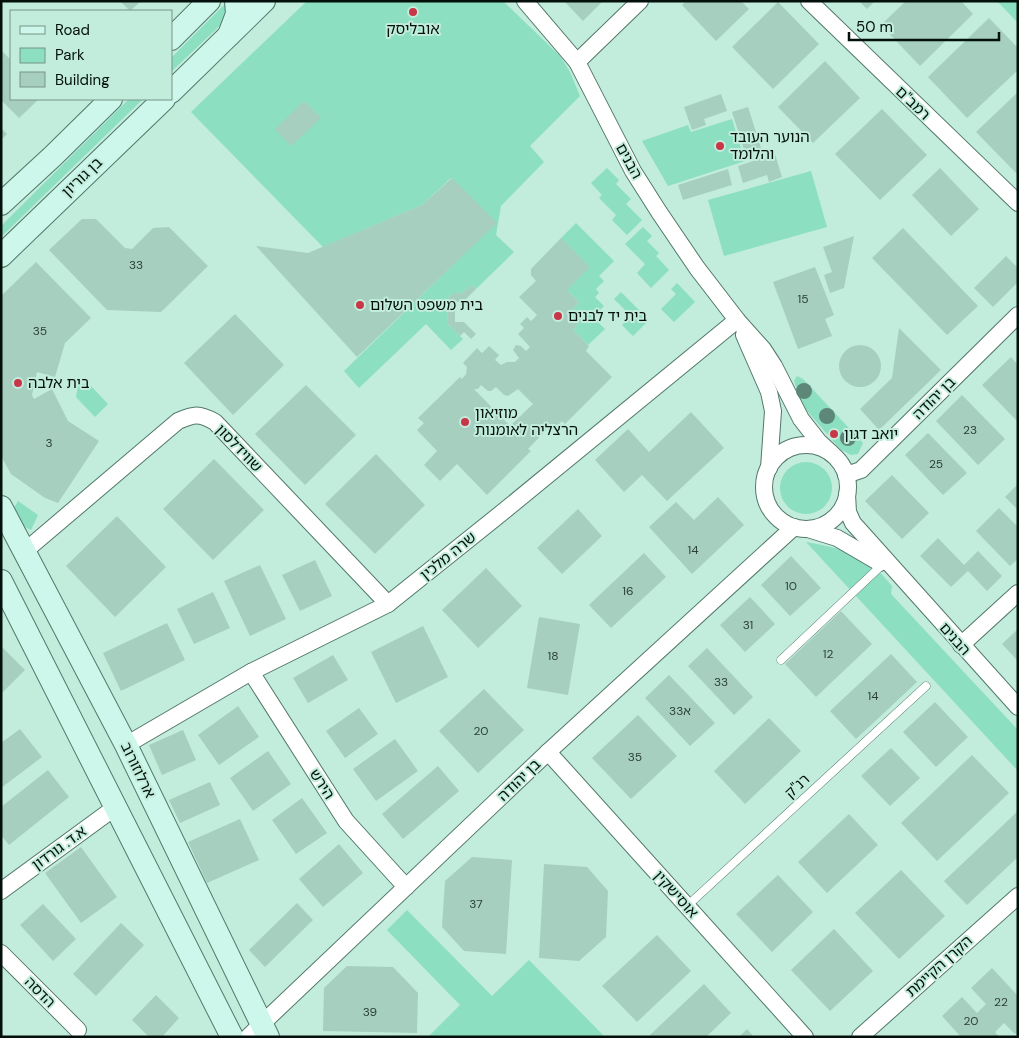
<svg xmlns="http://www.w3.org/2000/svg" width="1019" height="1038" font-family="'DM Sans','Noto Sans Hebrew',sans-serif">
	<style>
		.green { fill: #8cdfc1 }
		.building { fill: #a6cfbf; fill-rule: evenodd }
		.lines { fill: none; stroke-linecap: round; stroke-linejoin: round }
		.lane-casing { stroke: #52786a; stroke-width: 9 }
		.street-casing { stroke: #52786a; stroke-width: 18 }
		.secondary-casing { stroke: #52786a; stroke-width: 24 }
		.lane { stroke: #fff; stroke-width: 8 }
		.street { stroke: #fff; stroke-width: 16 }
		.secondary { stroke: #ccf7ea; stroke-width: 22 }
		.tree { fill: #5d8779 }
		.poi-dot { fill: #c73747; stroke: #c2ecdb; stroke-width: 2 }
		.labels { text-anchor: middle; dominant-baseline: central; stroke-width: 4; stroke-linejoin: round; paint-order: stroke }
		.number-label { font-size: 12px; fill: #2c4038 }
		.poi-label { font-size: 15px; fill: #03100b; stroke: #c2ecdb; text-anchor: start }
		.street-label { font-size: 15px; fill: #03100b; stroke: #c2ecdb }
	</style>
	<rect width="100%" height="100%" fill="#c2ecdb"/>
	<g class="green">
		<path d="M228,1L230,16L171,72V58Z"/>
		<path d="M307,1H503L560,56L570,72L580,96L530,146L544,162L501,206L496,235L514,252L476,289L471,285L462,293H454L448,298L447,323L463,339L451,350L426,324L359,388L344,371L496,223L451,178L422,205L323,247L191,112Z"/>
		<path d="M997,1H1018V23Z"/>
		<path d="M129,99H143L1,237V226Z"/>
		<path d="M732,119L745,161L668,186L642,141L688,125L691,132Z"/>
		<path d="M607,168L619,180L616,184L631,199L626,204L642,220L627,235L612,220L616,215L599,198L602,195L591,183Z"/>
		<path d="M811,171L827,227L724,256L708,200Z"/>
		<path d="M576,223L614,261L599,276L604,281L596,289L599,293L595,297L604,306L593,317L605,329L588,345L573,330L582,319L572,310L579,302L567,290L561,238Z"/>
		<path d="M643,227L652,236L647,241L659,253L656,256L669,270L651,288L637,273L645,264L625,244Z"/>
		<path d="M677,283L695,302L674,322L661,309L676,294L671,289Z"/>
		<path d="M621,292L649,320L633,336L622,325L631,316L614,299Z"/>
		<path d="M797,376L803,379L863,443L858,454L851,455L840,449L802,405L794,381Z"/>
		<path d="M88,383L108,404L95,417L76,397L78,385Z"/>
		<circle cx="806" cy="488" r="26"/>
		<path d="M18,501L38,515L31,530L23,526L12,511Z"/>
		<path d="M806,542C828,546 851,550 869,563C878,569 885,578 892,586L891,594L1018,730V771Z"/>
		<path d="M407,910L492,996L529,960L605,1037H428L460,1005L387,930Z"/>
	</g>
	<g class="building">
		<path d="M120,1H141L130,11Z"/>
		<path d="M564,1H603L583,21Z"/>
		<path d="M686,1H741L749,9L716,41L682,5Z"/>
		<path d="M859,1H875L867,9Z"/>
		<path d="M906,1H961L973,14L920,66L881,25Z"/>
		<path d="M778,2L819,44L773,89L732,47Z"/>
		<path d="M989,18L1018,48V70L967,118L928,77Z"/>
		<path d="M1,50L11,60V99H39L19,118L1,100Z"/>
		<path d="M825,61L860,98L813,143L778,107Z"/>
		<path d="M1018,92V175L976,132Z"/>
		<path d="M721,94L727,111L704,119L706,125L692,130L684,107Z"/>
		<path d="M304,101L321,118L291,146L275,129Z"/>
		<path d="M748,107L762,151L746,156L732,112Z"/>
		<path d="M882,109L927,155L880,200L835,154Z"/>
		<path d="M1,128L7,134L1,140Z"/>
		<path d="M775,154L782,177L769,182L767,175L743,183L738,166Z"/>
		<path d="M940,168L979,209L951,236L912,195Z"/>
		<path d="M728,169L732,185L683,200L678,185Z"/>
		<path d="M452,178L497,223L357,357L256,246L308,253L422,205Z"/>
		<path d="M82,219H96L125,248L132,249L153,228L169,227L208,266L161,312L107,310L49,250Z"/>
		<path d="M903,228L978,306L947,335L872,258Z"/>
		<path d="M854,236L844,288L830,293L824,275L832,272L823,247Z"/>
		<path d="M561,238L590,267L567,290L579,302L572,310L582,319L573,330L589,346L586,351L612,377L565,424L562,421L554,429L550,426L528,449L531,451L487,495L457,464L440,481L424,465L437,451L417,430L424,423L418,418L460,377L462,379L466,374L467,367L463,363L477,348L482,353L489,346L499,355L495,360L501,365L507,362H515L519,358L513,350L516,345L521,346L526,351L530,347L518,334L524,328L520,324L527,317L531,321L537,315L519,297L536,281L531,275V269ZM481,385L488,391H491L496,387L504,395L508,396L518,389L533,404L510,426L474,389H478Z"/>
		<path d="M1006,256L1018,268V282L993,307L974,288Z"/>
		<path d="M36,262L91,318L65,343L55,377L37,372L32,395L34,399L52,389L68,421L99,441L58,503L45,498L11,474L1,456V296Z"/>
		<path d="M815,267L834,315L825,319L832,336L798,349L773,282Z"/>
		<path d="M471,285L476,289L463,302H455V322H464L476,334L471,339L464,332L460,336L447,323L448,298L454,293H462Z"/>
		<path d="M235,314L284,365L233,415L184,363Z"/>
		<path d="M899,328L941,370L879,430L860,409L892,378Z"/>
		<circle cx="860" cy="366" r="21"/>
		<path d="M1011,357L1018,365V422L982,385Z"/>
		<path d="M306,385L356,435L305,485L255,434Z"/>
		<path d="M962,395L1005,439L978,465L936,421Z"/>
		<path d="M691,412L724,448L667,501L642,475L624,492L595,460L628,429L649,452Z"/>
		<path d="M928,433L967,473L943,495L905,455Z"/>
		<path d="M376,454L425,505L375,554L325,504Z"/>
		<path d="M214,459L264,510L213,560L163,509Z"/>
		<path d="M892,475L929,513L902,539L865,501Z"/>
		<path d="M1018,484V510L1005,497Z"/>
		<path d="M718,497L744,525L692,574L649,527L676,502L694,520Z"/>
		<path d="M999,508L1018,527V559L1010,566L976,531Z"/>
		<path d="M578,509L602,536L562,574L537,548Z"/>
		<path d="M117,516L166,567L115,617L66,566Z"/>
		<path d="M938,538L964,565L978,551L1002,576L987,591L968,571L951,587L920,556Z"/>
		<path d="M644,553L666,577L611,628L589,605Z"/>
		<path d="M791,556L821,588L790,616L761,585Z"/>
		<path d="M315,560L332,596L300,611L282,575Z"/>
		<path d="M260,565L286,619L250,636L224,581Z"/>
		<path d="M486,568L522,606L478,648L442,610Z"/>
		<path d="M213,592L230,628L194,644L177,609Z"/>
		<path d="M750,597L775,624L745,652L720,625Z"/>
		<path d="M841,611L872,644L816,697L785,664Z"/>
		<path d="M539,617L580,624L568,695L527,688Z"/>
		<path d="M167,623L185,660L121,691L103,653Z"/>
		<path d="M423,626L448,677L396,703L371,652Z"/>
		<path d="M1018,629V661L1002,644Z"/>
		<path d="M1,646L25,670L1,694Z"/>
		<path d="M707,648L753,697L734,715L688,666Z"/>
		<path d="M891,654L917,682L856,739L830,711Z"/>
		<path d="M333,655L348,680L308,703L293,678Z"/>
		<path d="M669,675L715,723L690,746L645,698Z"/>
		<path d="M484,689L524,730L478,773L439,731Z"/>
		<path d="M935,702L968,737L936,767L903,732Z"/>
		<path d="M238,706L259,737L219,765L198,735Z"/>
		<path d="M359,708L378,734L345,758L326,731Z"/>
		<path d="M638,715L677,756L631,799L592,758Z"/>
		<path d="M769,718L801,751L745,804L714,771Z"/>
		<path d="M20,729L42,757L1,788V743Z"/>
		<path d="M183,730L196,760L162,775L149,745Z"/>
		<path d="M395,739L418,771L376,801L353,769Z"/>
		<path d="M891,748L920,778L890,806L861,776Z"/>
		<path d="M268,751L291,784L253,811L230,778Z"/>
		<path d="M972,755L1009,793L937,861L901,823Z"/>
		<path d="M438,766L459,791L403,839L382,814Z"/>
		<path d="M48,770L69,797L9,845L1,835V807Z"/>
		<path d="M210,782L220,805L180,823L169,800Z"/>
		<path d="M302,798L327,833L296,854L272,820Z"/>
		<path d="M1018,811V857L967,905L944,881Z"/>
		<path d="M849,814L878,845L827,893L798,862Z"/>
		<path d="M240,819L259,860L207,883L188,842Z"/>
		<path d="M339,844L363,873L323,907L299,879Z"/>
		<path d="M81,847L117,897L81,923L45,873Z"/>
		<path d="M472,857L512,860L506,954L464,951L442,927L445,881Z"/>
		<path d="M544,864L587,867L608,891L606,937L579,961L539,958Z"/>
		<path d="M901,870L945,916L899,959L855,913Z"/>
		<path d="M778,875L813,912L772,952L736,914Z"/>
		<path d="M297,903L313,920L265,967L249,950Z"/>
		<path d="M43,904L76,939L53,961L20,925Z"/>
		<path d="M121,923L144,945L96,996L73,974Z"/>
		<path d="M834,929L873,971L830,1011L791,970Z"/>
		<path d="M657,935L691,971L637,1022L602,986Z"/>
		<path d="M347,966L393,967L418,993L417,1033L323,1031L324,988Z"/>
		<path d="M992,968L1018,996V1032L1015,1034L1004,1023L995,1032L999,1037H961L942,1016L962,997L977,1013L986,1004L971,988Z"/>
		<path d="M704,984L731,1013L706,1037H651L650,1035Z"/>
		<path d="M156,995L179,1018L162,1037H149L132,1020Z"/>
		<path d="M747,1029L754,1037H739Z"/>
	</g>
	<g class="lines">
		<g class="lane-casing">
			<g id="lane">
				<path d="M781,660L883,564"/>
				<path d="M687,906L926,686"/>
			</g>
		</g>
		<g class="street-casing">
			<g id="street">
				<path d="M525,1L577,62L633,171L659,212L697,268L737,320L763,349L774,366L801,419L819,442L831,453"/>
				<path d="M809,1L1018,203"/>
				<path d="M577,62L640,1"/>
				<path d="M744,335L769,392L773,411L769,468"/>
				<circle cx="806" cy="487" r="42"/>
				<path d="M846,475L861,470L1018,315"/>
				<path d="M847,494L848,512L853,523L1018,707"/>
				<path d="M808,529L837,538L880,563"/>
				<path d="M25,551L178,421C194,414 199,413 215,422L388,604"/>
				<path d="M961,645L1018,593"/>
				<path d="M251,672L346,821L406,887"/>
				<path d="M126,745L251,672L388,604L504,511L737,320"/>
				<path d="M548,752L805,1037"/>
				<path d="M1,891L117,806"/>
				<path d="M1,953L78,1030"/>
				<path d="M248,1037L548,752L794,527"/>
				<path d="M860,1037L1018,896"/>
			</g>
		</g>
		<g class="secondary-casing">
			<g id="secondary">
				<path d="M229,35L237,14L236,1"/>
				<path d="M171,39L209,1"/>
				<path d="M171,92L264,1"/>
				<path d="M1,204L53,156L111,99"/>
				<path d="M1,256L164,99"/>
				<path d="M1,507L126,745L268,1037"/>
				<path d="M1,581L232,1037"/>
			</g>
		</g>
		<use href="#lane" class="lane"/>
		<use href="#street" class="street"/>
		<use href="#secondary" class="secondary"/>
	</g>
	<g class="tree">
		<circle cx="804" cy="391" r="8"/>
		<circle cx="827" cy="416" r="8"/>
		<circle cx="848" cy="438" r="8"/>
	</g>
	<g class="poi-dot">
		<circle cx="413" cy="12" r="5"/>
		<circle cx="720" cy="146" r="5"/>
		<circle cx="360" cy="305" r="5"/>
		<circle cx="558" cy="316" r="5"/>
		<circle cx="18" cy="383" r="5"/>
		<circle cx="465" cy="422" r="5"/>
		<circle cx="834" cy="434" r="5"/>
	</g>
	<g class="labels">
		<g class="number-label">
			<text x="136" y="265">33</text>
			<text x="803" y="299">15</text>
			<text x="40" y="331">35</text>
			<text x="970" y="430">23</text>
			<text x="49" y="443">3</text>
			<text x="936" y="464">25</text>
			<text x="693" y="550">14</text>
			<text x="791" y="586">10</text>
			<text x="628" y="591">16</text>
			<text x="748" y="625">31</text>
			<text x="828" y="654">12</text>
			<text x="553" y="656">18</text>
			<text x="721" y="682">33</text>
			<text x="873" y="696">14</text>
			<text x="680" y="711">33א</text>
			<text x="481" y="731">20</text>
			<text x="635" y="757">35</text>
			<text x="476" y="904">37</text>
			<text x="1001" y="1002">22</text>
			<text x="370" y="1012">39</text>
			<text x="971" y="1021">20</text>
		</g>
		<g class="poi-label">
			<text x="413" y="29" text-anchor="middle">אובליסק</text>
			<text x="730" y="137">הנוער העובד<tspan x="730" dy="17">והלומד</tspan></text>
			<text x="370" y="305">בית משפט השלום</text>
			<text x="568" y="316">בית יד לבנים</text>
			<text x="28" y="383">בית אלבה</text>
			<text x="475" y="413">מוזיאון<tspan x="475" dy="17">הרצליה לאומנות</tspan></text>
			<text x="844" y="434">יואב דגון</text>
		</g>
		<g class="street-label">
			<text transform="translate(913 103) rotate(44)">רמב"ם</text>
			<text transform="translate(629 161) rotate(61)">הבנים</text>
			<text transform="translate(82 177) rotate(-44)">בן גוריון</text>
			<text transform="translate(934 398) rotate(-45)">בן יהודה</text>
			<text transform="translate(239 448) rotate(46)">שווידלסון</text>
			<text transform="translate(448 556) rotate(-39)">שרה מלכין</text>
			<text transform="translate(955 639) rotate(48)">הבנים</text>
			<text transform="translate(138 770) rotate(64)">ארלוזורוב</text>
			<text transform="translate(519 780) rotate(-44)">בן יהודה</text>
			<text transform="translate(322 784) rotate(57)">הירש</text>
			<text transform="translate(797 786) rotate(-43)">רנ"ק</text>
			<text transform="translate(59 848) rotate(-36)">א.ד. גורדון</text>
			<text transform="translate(676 894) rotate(48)">אוסישקין</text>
			<text transform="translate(939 966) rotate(-42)">הקרן הקיימת</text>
			<text transform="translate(40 992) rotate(45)">הדסה</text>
		</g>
	</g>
	<rect width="1019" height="1038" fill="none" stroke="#03100b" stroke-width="5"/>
	<rect x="10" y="10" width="162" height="90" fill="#c2ecdb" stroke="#769488"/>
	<rect x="20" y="26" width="25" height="8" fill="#ccf7ea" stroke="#769488"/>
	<text x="55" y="35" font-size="15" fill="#03100b">Road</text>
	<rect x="20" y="48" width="25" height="15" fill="#8cdfc1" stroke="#769488"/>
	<text x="55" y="60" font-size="15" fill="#03100b">Park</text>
	<rect x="20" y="72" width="25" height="15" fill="#a6cfbf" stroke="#769488"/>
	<text x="55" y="85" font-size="15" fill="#03100b">Building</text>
	<path d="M849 32v8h150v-8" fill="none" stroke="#03100b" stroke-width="2.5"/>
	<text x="856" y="32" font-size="15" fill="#03100b" stroke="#c2ecdb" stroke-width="4" paint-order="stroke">50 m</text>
</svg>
